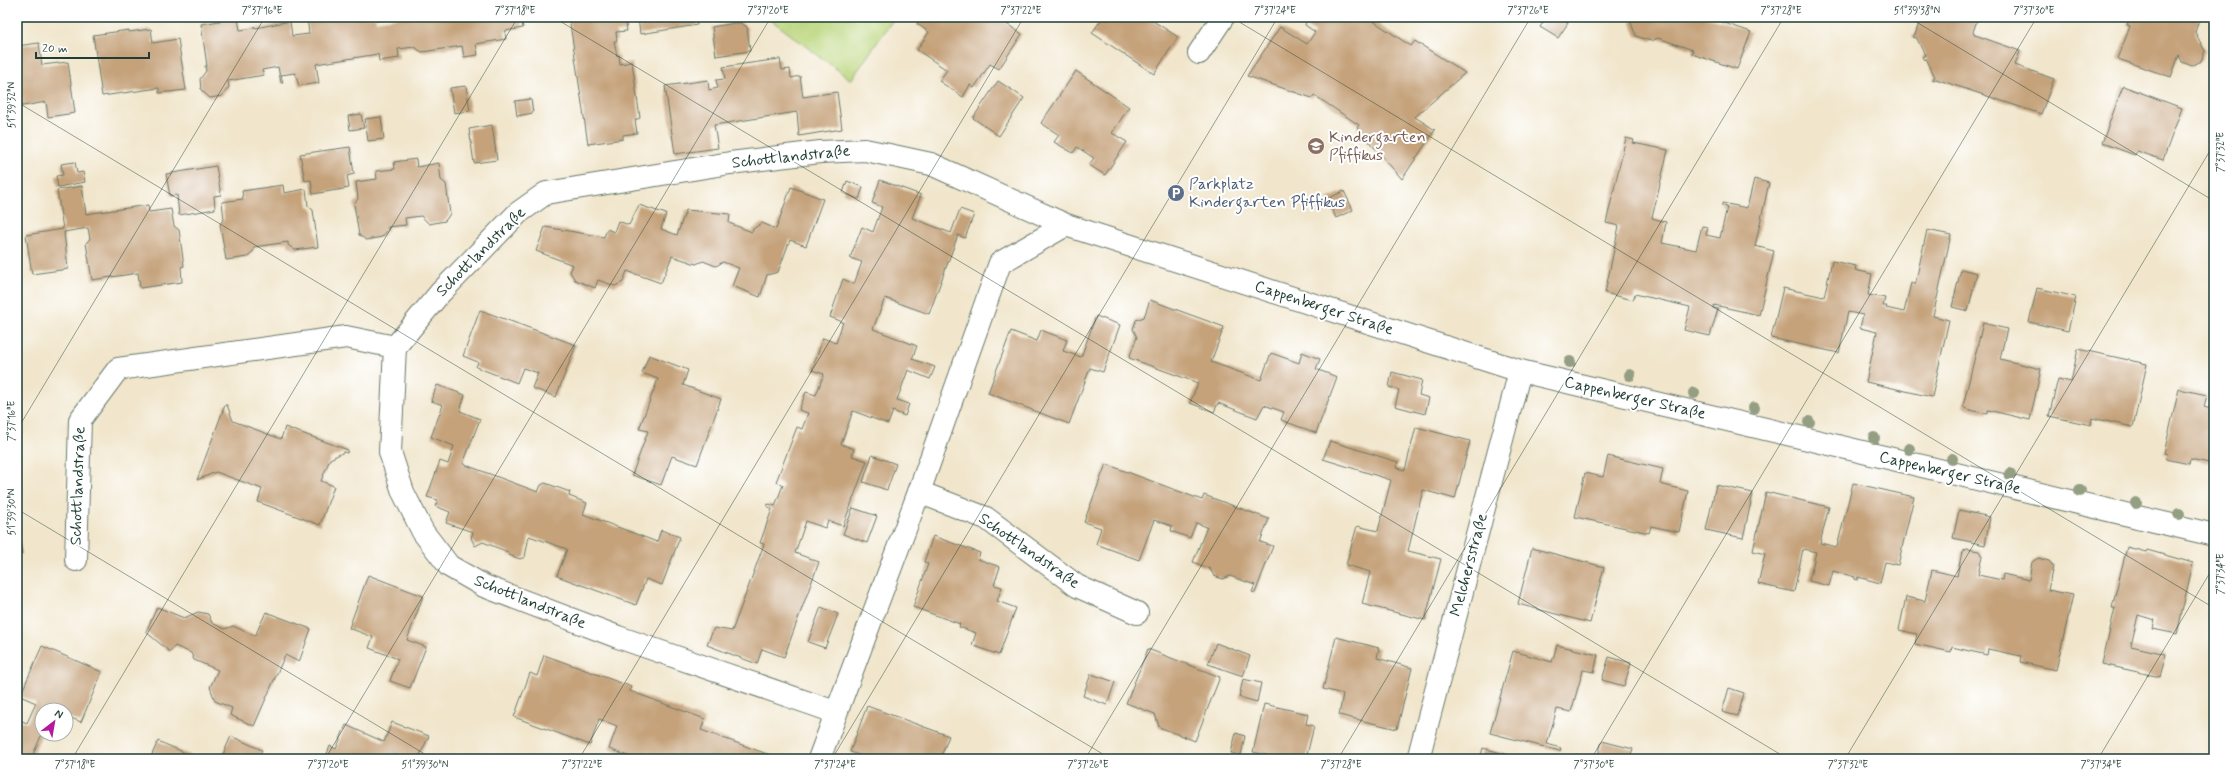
<svg xmlns="http://www.w3.org/2000/svg" width="2231" height="776" font-family="Mynerve,sans-serif">
	<style>
		.green { fill: #bad67c; stroke: #6c8a58 }
		.building { fill: #c5a27a }
		.lines { fill: none; stroke-linecap: round; stroke-linejoin: round }
		.service-casing { stroke: #687869; stroke-width: 24 }
		.minor-casing { stroke: #687869; stroke-width: 24 }
		.service { stroke: #fff; stroke-width: 22 }
		.minor { stroke: #fff; stroke-width: 22 }
		.tree { fill: #939e82 }
		.ticks { fill: none; stroke: #1f3d34; stroke-width: 1; stroke-opacity: 0.45 }
		.labels { text-anchor: middle; dominant-baseline: central; stroke-width: 4; stroke-linejoin: round; paint-order: stroke }
		.education-label { font-size: 16px; fill: #785e54; stroke: #fff; text-anchor: start }
		.street-label { font-size: 16px; fill: #1f3d34; stroke: #fff }
		.service-label { font-size: 16px; fill: #4e5e75; stroke: #fff; text-anchor: start }
		.neatline { fill: none; stroke: #1f3d34; stroke-width: 1.5 }
		.ticks-label { font-size: 10px; text-anchor: middle; fill: #1f3d34 }
	</style>
	<rect width="100%" height="100%" fill="#fff"/>
	<filter id="ink" filterUnits="userSpaceOnUse"><feTurbulence type="fractalNoise" baseFrequency=".025" numOctaves="2"/><feDisplacementMap in="SourceGraphic" scale="8" xChannelSelector="R" yChannelSelector="G"/><feConvolveMatrix kernelMatrix="1 2 1 2 8 2 1 2 1" color-interpolation-filters="sRGB"/></filter>
	<filter id="wash" filterUnits="userSpaceOnUse"><feTurbulence type="fractalNoise" baseFrequency=".012" numOctaves="4" result="noise"/><feDisplacementMap in="SourceGraphic" scale="16" xChannelSelector="R" yChannelSelector="G"/><feGaussianBlur stdDeviation="0.9" result="paint"/><feColorMatrix in="noise" values="0 0 0 0 0 0 0 0 0 0 0 0 0 0 0 0 0 1.4 0 .05"/><feComposite in="paint" operator="in"/></filter>
	<g filter="url(#wash)">
		<rect width="100%" height="100%" fill="#f1e6cc"/>
		<path class="green" d="M767,17H895L851,80Z"/>
		<g id="blocks">
			<g class="building">
				<path d="M307,17H375L376,21L401,17H521L523,28L505,31L506,39L476,44L478,55L464,57L462,46L422,52L414,47L398,49L399,58L379,61L378,54L316,64L319,83L299,86L295,73L281,75L283,83H281L278,67L262,70L264,75L228,81L229,87L222,96L210,98L201,90L200,79L206,71L205,66H207L201,24L238,18L240,30L254,28V26L256,28L290,21L292,36L309,34Z"/>
				<path d="M569,17H625L627,31L616,32L617,41H614L617,56L619,55L620,64L632,62L640,118L635,120L637,133L623,135V139L588,144Z"/>
				<path d="M638,17H696L697,25L640,34Z"/>
				<path d="M921,17H996L1022,34L999,69L990,64L974,88L970,85L963,97L939,81L947,70L917,50L929,32L917,24Z"/>
				<path d="M1103,17H1147L1178,37L1154,74L1092,33Z"/>
				<path d="M1307,17H1367L1411,46L1415,41L1465,73L1415,117L1435,130L1402,179L1357,128L1359,125L1314,95L1312,98L1247,76L1280,27L1307,44L1315,32L1305,25Z"/>
				<path d="M1547,17H1559L1568,23L1558,38L1540,27Z"/>
				<path d="M1632,17H1707L1751,32L1737,69L1692,54L1693,50L1658,38L1651,41L1636,36L1631,23Z"/>
				<path d="M1921,17H1978L1973,32L1975,35L2020,51L2015,65L2054,79L2041,114L1936,79L1933,80V78L1935,77L1926,58L1924,60L1922,57L1925,55L1916,37L1913,38L1912,36L1915,35Z"/>
				<path d="M2130,17H2200L2195,32L2205,51L2201,61L2192,66L2182,62L2179,55L2171,77L2118,59L2130,26L2127,25Z"/>
				<path d="M735,23H741L747,27L750,51L716,56L712,27Z"/>
				<path d="M151,29L153,43L178,39L186,90L159,93V88L102,96L93,35L129,30V32Z"/>
				<path d="M39,43L42,65L68,62L75,113L48,117L46,102L17,107V46Z"/>
				<path d="M780,59L782,70L790,69L791,78L800,76L803,97L837,92L842,129L799,136L797,112L714,125L718,148L675,154L665,86L708,80L709,90L718,88L716,80L725,79L723,67Z"/>
				<path d="M1076,71L1129,107L1112,133L1127,142L1105,175L1089,165L1094,158L1077,147L1073,153L1054,142L1059,135L1041,123Z"/>
				<path d="M998,81L1024,98L999,136L973,118Z"/>
				<path d="M466,86L470,111L454,113L450,88Z"/>
				<path d="M2123,86L2182,108L2163,160L2137,151L2135,155L2102,143Z"/>
				<path d="M531,99L533,113L517,116L515,101Z"/>
				<path d="M361,114L364,128L350,130L348,116Z"/>
				<path d="M381,117L384,139L368,141L365,119Z"/>
				<path d="M492,125L497,160L474,163L469,129Z"/>
				<path d="M1626,138L1634,140L1633,143L1668,150L1652,218L1666,222L1662,243L1696,250L1702,226L1708,227L1706,235L1720,238L1727,207L1722,206V203L1747,208L1754,179L1769,183L1755,246L1774,251L1759,315L1714,305L1713,308L1718,309L1710,336L1684,330L1690,307L1635,294L1633,300L1605,293L1619,226L1606,223Z"/>
				<path d="M350,147L354,174L347,176L349,188L313,194L311,180L305,181L300,154Z"/>
				<path d="M416,159L417,167L439,163L441,180L446,184L450,214L445,221L429,224L421,216L405,218L406,225L388,227V230L382,237L366,240L359,235L354,204L358,199L356,182L377,179L376,171L395,169L394,162Z"/>
				<path d="M75,162L77,173L83,172L85,182L58,187L56,176L63,175L61,164Z"/>
				<path d="M216,166L221,195L214,196L215,209L179,215L177,195L170,196L166,174Z"/>
				<path d="M880,180L921,195L912,218L951,233L960,209L974,214L965,238L958,235L929,314L885,298L873,329L917,346L912,359L935,367L930,379L908,370L897,400L909,404L905,416L893,411L888,424L853,411L841,444L854,449L852,456L867,461L843,526L828,521L825,528L806,521L795,553L819,562L784,657L762,649L757,664L707,645L714,628L732,631L741,607L764,544L760,543L772,509L767,506L768,504L775,506L783,485L776,482L797,427L802,429L808,413L799,410L806,392L816,395L824,374L812,370L823,338L836,343L843,322L830,317L843,279L854,284L862,262L850,258L862,227L873,232L882,207L872,203Z"/>
				<path d="M847,181L863,187L859,199L843,193Z"/>
				<path d="M283,185L284,193L306,189L308,206L313,210L318,247L295,250L288,245V242L254,247V250L248,257L226,260L220,224L224,219L222,202L243,199L242,191Z"/>
				<path d="M82,186L86,214L148,205L149,212L171,209L174,226L179,230L184,266L181,267L182,282L140,288L138,273L92,280L86,243L90,239L88,228L64,232L68,269L32,274L26,235L63,229L57,190Z"/>
				<path d="M791,187L823,199L806,246L790,240L778,272L767,275L760,297L732,286L739,268L723,262L716,266L703,261L696,264L672,256L661,283L627,271L623,282L615,286L598,280L595,288L575,280L570,272L573,265L536,251L545,227L604,237L607,229L614,232L618,221L629,225L639,205L666,214L661,229L677,235L686,210L730,214L729,223L752,232L753,229L762,223L776,229Z"/>
				<path d="M1344,191L1353,210L1336,218L1327,199Z"/>
				<path d="M1927,230L1951,235L1933,316L1949,320L1932,397L1866,382L1877,332L1860,328L1863,315L1848,312L1839,353L1771,338L1783,288L1824,297L1832,261L1856,266L1855,270L1872,274L1868,295L1885,298L1883,306H1887L1886,308L1904,312L1911,283L1915,285Z"/>
				<path d="M1961,269L1977,273L1968,311L1952,307Z"/>
				<path d="M2037,288L2076,297L2068,331L2029,322Z"/>
				<path d="M1150,300L1224,327L1211,362L1261,380L1271,353L1299,363L1302,352L1320,359L1316,369L1337,377L1316,433L1281,420L1284,412L1264,405L1257,418L1218,403L1214,412L1190,403L1198,383L1129,358L1137,337L1133,329L1136,320L1144,317Z"/>
				<path d="M480,310L576,345L556,397L532,388L538,373L523,368L517,383L476,367L478,362L463,356Z"/>
				<path d="M1096,316L1120,325L1103,372L1090,368L1069,424L988,393L1011,331L1037,341L1041,330L1067,340L1063,351L1081,357Z"/>
				<path d="M1983,323L2007,329L2000,359L2041,369L2030,420L1988,410V414L1966,409L1963,406Z"/>
				<path d="M2078,349L2147,364L2133,427L2092,418L2091,425L2049,416L2058,379L2071,382Z"/>
				<path d="M649,355L688,370L683,385L721,399L697,465L672,456L661,485L632,475L648,431L639,429L658,379L642,373Z"/>
				<path d="M1392,372L1422,380L1419,395L1429,398L1425,414L1395,406L1399,390L1389,387Z"/>
				<path d="M437,385L465,395L460,411L480,419L463,464L538,492L541,485L545,483L570,492L569,496L587,503L583,514L657,542L661,530L680,537L662,585L646,579L636,605L557,576L567,549L529,536L525,557L520,559L509,555L508,552L483,542L475,546L471,538L473,532L446,523L450,512L435,506L438,500L427,497L440,461L448,464L454,446L431,437L443,405L431,401Z"/>
				<path d="M2179,389L2207,395L2204,407L2214,410V464L2190,459L2189,464L2166,459L2167,454L2164,453Z"/>
				<path d="M225,405H227L233,421L281,439L285,427L348,450L347,453L344,452L330,459L321,481L334,486L320,525L258,502L262,489L216,472L197,480Z"/>
				<path d="M1416,427L1470,441L1455,499L1423,490L1411,539L1408,551L1441,559L1425,620L1362,604L1370,572L1346,565L1357,526L1378,531L1391,480L1323,459L1330,441L1398,462L1396,468L1405,470Z"/>
				<path d="M872,455L896,464L887,490L863,482Z"/>
				<path d="M1608,456L1663,469L1660,484L1688,491L1679,532L1651,526L1649,533L1575,517L1585,473L1603,477Z"/>
				<path d="M1106,464L1202,500L1204,495L1269,519L1260,542L1273,546L1255,593L1252,592L1255,585L1230,576L1223,579L1214,576L1210,569L1193,562L1207,527L1196,523L1190,538L1171,531L1172,526L1154,520L1139,560L1096,544L1101,528L1084,522Z"/>
				<path d="M1853,483L1914,497L1898,565L1885,562L1880,583L1858,577V580L1854,579L1855,577L1833,571L1829,586L1809,581L1816,552L1803,549L1794,592L1758,584L1765,554L1753,551L1766,492L1829,507L1820,543L1837,547Z"/>
				<path d="M1716,485L1753,493L1743,538L1706,530Z"/>
				<path d="M853,508L877,516L867,543L843,534Z"/>
				<path d="M1959,510L1990,517L1985,545L1953,538Z"/>
				<path d="M17,528L22,554L17,555Z"/>
				<path d="M933,536L980,553L978,559L1000,567L994,585L1002,587L997,601L1016,608L999,655L972,645L976,633L959,627L960,624L913,607L928,564L924,562Z"/>
				<path d="M2127,547L2146,552L2147,550L2193,563L2177,634L2153,629L2155,620L2138,615L2131,646L2166,654L2160,677L2102,664L2115,608H2112Z"/>
				<path d="M1532,548L1604,567L1590,623L1518,604Z"/>
				<path d="M1967,549L1979,551L1982,556L1978,575L2002,580L2003,574L2029,580L2032,562L2038,558L2049,561L2053,566L2048,590L2073,595L2056,670L2020,662L2021,656L1988,649L1987,655L1952,647L1951,652L1915,644L1917,634L1899,630L1906,597L1925,601L1932,570L1957,576L1962,552Z"/>
				<path d="M368,575L423,596L407,640L426,647L410,688L390,681L398,659L369,648L373,637L349,628Z"/>
				<path d="M157,607L184,618L198,612L208,614L212,623L225,629L233,626L255,636L266,612L311,629L299,662L285,655L254,726L230,715L232,708L215,701L210,687L218,670L194,660L191,653L175,646L170,652L146,632Z"/>
				<path d="M821,607L838,614L825,648L808,642Z"/>
				<path d="M1336,637L1379,648L1377,658L1412,668L1397,729L1339,715L1343,694L1323,689Z"/>
				<path d="M1216,643L1250,656L1243,676L1208,664Z"/>
				<path d="M1557,645L1598,655L1594,672L1583,670L1571,712L1557,709L1547,744L1561,748L1560,751L1490,733L1513,651L1552,662Z"/>
				<path d="M42,646L102,672L81,722L66,716V710H53L48,708L47,710H42V721L39,729L42,730V734L31,759H17V719L27,723L36,703L20,696Z"/>
				<path d="M1148,649L1220,677L1195,741L1159,727L1155,714L1126,703Z"/>
				<path d="M544,655L632,687L630,691L705,719L701,730L770,755L768,759H636L609,749L617,726L599,719L590,745L514,717L530,673L537,676Z"/>
				<path d="M1609,657L1631,663L1624,686L1602,680Z"/>
				<path d="M1091,674L1115,682L1107,705L1083,696Z"/>
				<path d="M1243,679L1261,683L1257,702L1239,697Z"/>
				<path d="M1729,688L1744,693L1738,716L1722,712Z"/>
				<path d="M1264,704L1308,714L1306,724L1314,726L1306,759H1283L1253,752Z"/>
				<path d="M867,706L949,736L940,759H870L850,752Z"/>
				<path d="M392,722L429,736L418,759H402L393,755L391,759H325L330,746L336,749L346,725L384,742Z"/>
				<path d="M1236,733L1245,736L1241,755L1231,753Z"/>
				<path d="M231,736L262,750L258,759H221Z"/>
				<path d="M158,741L199,759H150Z"/>
				<path d="M1602,741L1633,749L1630,759H1597Z"/>
				<path d="M1483,748L1523,759H1480Z"/>
			</g>
		</g>
	</g>
	<g filter="url(#ink)">
		<use href="#blocks" fill-opacity="0" stroke="#687869" stroke-width="1"/>
		<g class="lines">
			<g class="service-casing">
				<path id="service" d="M1199,53L1223,17"/>
			</g>
			<g class="minor-casing">
				<g id="minor">
					<path d="M919,492L986,518L1077,586L1137,613"/>
					<path d="M76,560L80,420L118,369L346,337L395,347"/>
					<path d="M835,712L618,637L484,586L449,566L423,532L403,492L390,452L395,347L440,293L518,213L546,193L730,163L820,152L865,150L889,155L931,164L1066,225L1520,371L2214,535"/>
					<path d="M819,759L919,492L1000,263L1066,225"/>
					<path d="M1418,759L1520,371"/>
				</g>
			</g>
			<use href="#service" class="service"/>
			<use href="#minor" class="minor"/>
		</g>
		<g class="tree">
			<circle cx="1570" cy="362" r="6"/>
			<circle cx="1630" cy="375" r="6"/>
			<circle cx="1694" cy="393" r="6"/>
			<circle cx="1754" cy="408" r="6"/>
			<circle cx="1809" cy="422" r="6"/>
			<circle cx="1874" cy="438" r="6"/>
			<circle cx="1909" cy="449" r="6"/>
			<circle cx="1952" cy="459" r="6"/>
			<circle cx="2010" cy="474" r="6"/>
			<circle cx="2080" cy="491" r="6"/>
			<circle cx="2136" cy="503" r="6"/>
			<circle cx="2179" cy="514" r="6"/>
		</g>
	</g>
	<path class="ticks" d="M553,17L1788,759M1231,17L2214,608M1908,17L2214,201M17,102L1111,759M17,430L265,17M17,509L433,759M72,759L518,17M325,759L771,17M579,759L1024,17M832,759L1278,17M1085,759L1531,17M1338,759L1784,17M1591,759L2037,17M1845,759L2214,144M2098,759L2214,566"/>
	<defs>
		<g id="school-disc" transform="scale(0.9)"><circle r="9.5" fill="#8d6e63" stroke="#fff"/><path d="M0-5L7-2L0 1L-7-2ZM-4 1L0 2.5L4 1V4Q0 6-4 4Z" fill="#fff"/></g>
		<g id="parking-disc" transform="scale(0.9)"><circle r="9.5" fill="#5c6f8a" stroke="#fff"/><path d="M-3.5-5.5H1a3.5 3.5 0 0 1 0 7H-1V5.5H-3.5ZM-1-3.4V-.6H.8a1.4 1.4 0 0 0 0-2.8Z" fill="#fff"/></g>
	</defs>
	<g fill-rule="evenodd">
		<use href="#school-disc" x="1316" y="146"/>
		<use href="#parking-disc" x="1176" y="193"/>
	</g>
	<g class="labels">
		<g class="education-label">
			<text x="1329" y="137">Kindergarten<tspan x="1329" dy="18">Pfiffikus</tspan></text>
		</g>
		<g class="street-label">
			<text transform="translate(791 157) rotate(-6)">Schottlandstraße</text>
			<text transform="translate(481 252) rotate(-45)">Schottlandstraße</text>
			<text transform="translate(1324 308) rotate(18)">Cappenberger Straße</text>
			<text transform="translate(1635 398) rotate(13)">Cappenberger Straße</text>
			<text transform="translate(1950 473) rotate(13)">Cappenberger Straße</text>
			<text transform="translate(78 486) rotate(-88)">Schottlandstraße</text>
			<text transform="translate(1029 551) rotate(35)">Schottlandstraße</text>
			<text transform="translate(1469 565) rotate(-75)">Melchersstraße</text>
			<text transform="translate(530 602) rotate(22)">Schottlandstraße</text>
		</g>
		<g class="service-label">
			<text x="1189" y="184">Parkplatz<tspan x="1189" dy="18">Kindergarten Pfiffikus</tspan></text>
		</g>
	</g>
	<rect width="2231" height="776" fill="none" stroke="#fff" stroke-width="44"/>
	<g transform="translate(54 722) rotate(31)"><circle r="19" fill="#ffffff" stroke="#a5b1ae"/>
	<path d="M0-3L7 15L0 10L-7 15Z" fill="#b5179e"/>
	<text y="-6" font-size="11" font-weight="bold" text-anchor="middle" fill="#1f3d34">N</text>
	</g>
	<path d="M36 52v6h113v-6" fill="none" stroke="#1f3d34" stroke-width="2"/>
	<text x="42" y="52" font-size="12" fill="#1f3d34" stroke="#ffffff" stroke-width="3" paint-order="stroke">20 m</text>
	<rect x="22" y="22" width="2187" height="732" class="neatline"/>
	<g class="ticks-label">
		<text x="262" y="14">7°37'16"E</text>
		<text x="515" y="14">7°37'18"E</text>
		<text x="768" y="14">7°37'20"E</text>
		<text x="1021" y="14">7°37'22"E</text>
		<text x="1275" y="14">7°37'24"E</text>
		<text x="1528" y="14">7°37'26"E</text>
		<text x="1781" y="14">7°37'28"E</text>
		<text x="1917" y="14">51°39'38"N</text>
		<text x="2034" y="14">7°37'30"E</text>
		<text transform="translate(11 105) rotate(-90)" y="4">51°39'32"N</text>
		<text transform="translate(2220 152) rotate(-90)" y="4">7°37'32"E</text>
		<text transform="translate(11 421) rotate(-90)" y="4">7°37'16"E</text>
		<text transform="translate(11 512) rotate(-90)" y="4">51°39'30"N</text>
		<text transform="translate(2220 574) rotate(-90)" y="4">7°37'34"E</text>
		<text x="75" y="768">7°37'18"E</text>
		<text x="328" y="768">7°37'20"E</text>
		<text x="425" y="768">51°39'30"N</text>
		<text x="582" y="768">7°37'22"E</text>
		<text x="835" y="768">7°37'24"E</text>
		<text x="1088" y="768">7°37'26"E</text>
		<text x="1341" y="768">7°37'28"E</text>
		<text x="1594" y="768">7°37'30"E</text>
		<text x="1848" y="768">7°37'32"E</text>
		<text x="2101" y="768">7°37'34"E</text>
	</g>
</svg>
